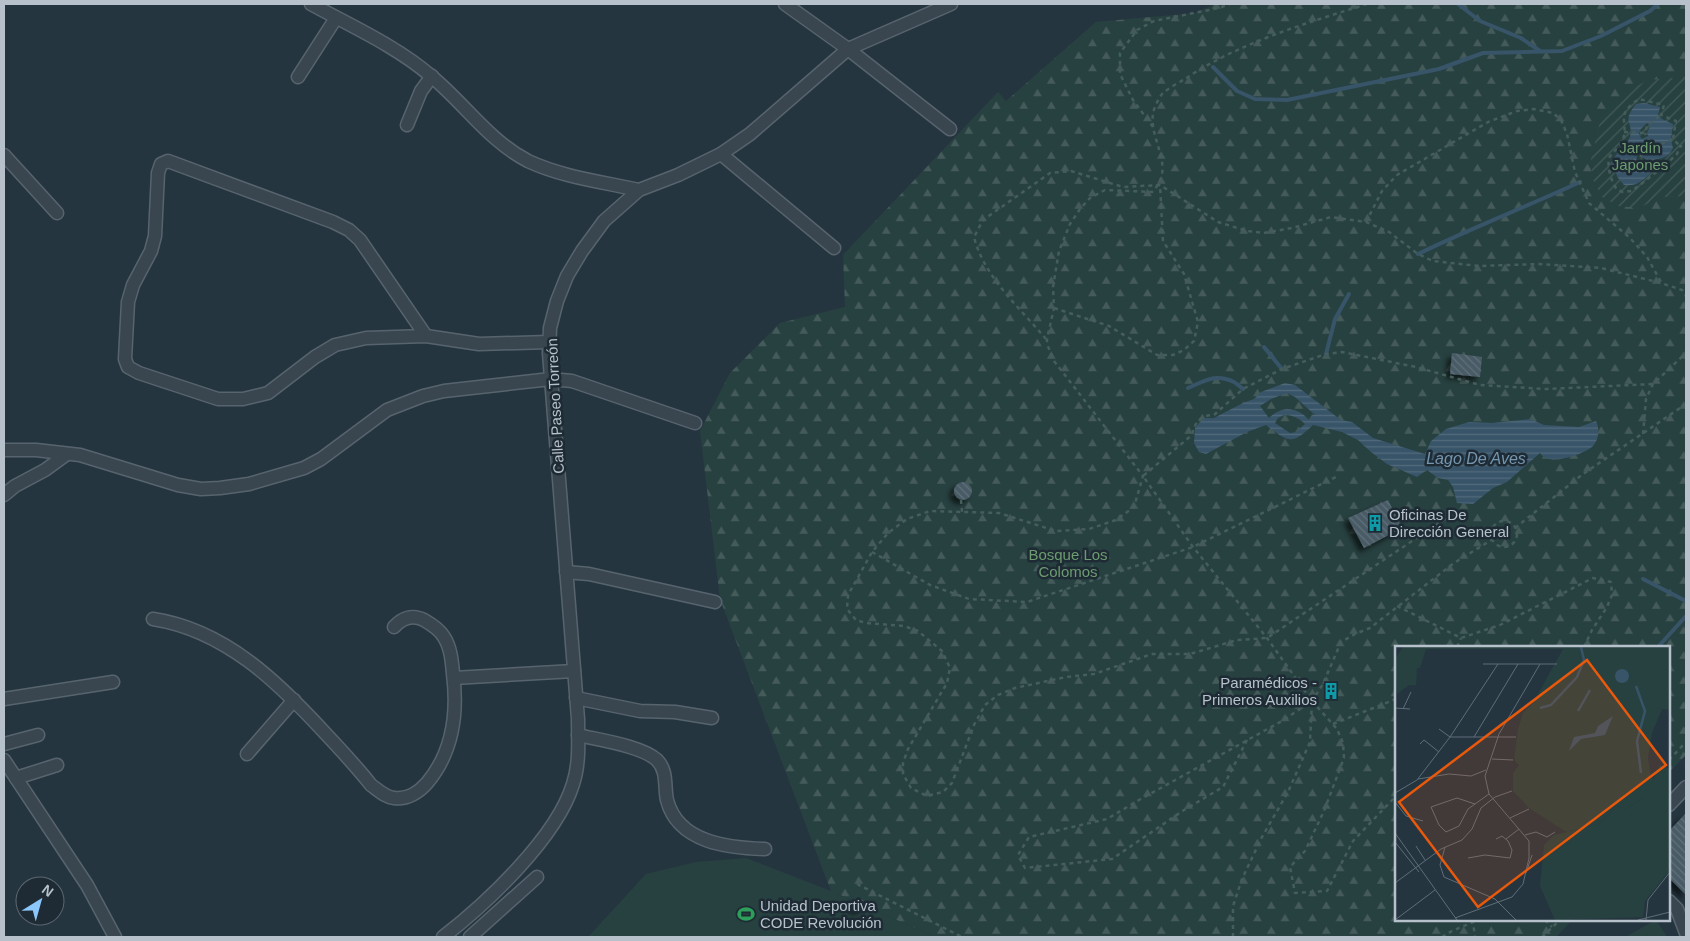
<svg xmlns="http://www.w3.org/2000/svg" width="1690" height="941" font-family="Arial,sans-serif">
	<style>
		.forest { fill: url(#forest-firs) }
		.garden { fill: url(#garden-furrows) }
		.pitch { fill: #274140 }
		.water { fill: url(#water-rules); fill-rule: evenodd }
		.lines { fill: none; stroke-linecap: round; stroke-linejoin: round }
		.stream { stroke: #385468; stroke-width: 4 }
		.building { fill: url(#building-back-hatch); filter: url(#shadow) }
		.minor-casing { stroke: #57646e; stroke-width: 15 }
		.path { stroke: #455d5c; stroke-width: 2.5; stroke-dasharray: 4 4; stroke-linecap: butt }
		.minor { stroke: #394650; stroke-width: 12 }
		.labels { text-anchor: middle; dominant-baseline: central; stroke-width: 5; stroke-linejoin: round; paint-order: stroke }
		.park-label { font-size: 15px; fill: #6c9c70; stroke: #1e2b35 }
		.street-label { font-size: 15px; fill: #b6c1cb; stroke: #1e2b35 }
		.poi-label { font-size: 15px; fill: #b6c1cb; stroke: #1e2b35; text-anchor: start }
		.water-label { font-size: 16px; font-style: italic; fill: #7596ae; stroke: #1e2b35 }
		.inset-river { fill: none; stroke: #385468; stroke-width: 2.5 }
		.inset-road { fill: none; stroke: #5f6d78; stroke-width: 1 }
		.view { fill: #e8590c; fill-opacity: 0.15; stroke: #e8590c; stroke-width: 2.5 }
		.inset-edge { fill: none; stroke: #b6c1cb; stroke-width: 2.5 }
	</style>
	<defs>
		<pattern id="forest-firs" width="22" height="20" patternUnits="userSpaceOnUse" patternTransform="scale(1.25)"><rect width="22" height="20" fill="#274140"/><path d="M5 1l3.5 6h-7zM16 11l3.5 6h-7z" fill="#445b5a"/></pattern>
		<pattern id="garden-furrows" width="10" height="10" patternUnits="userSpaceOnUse" patternTransform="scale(1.25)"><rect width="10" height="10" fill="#274140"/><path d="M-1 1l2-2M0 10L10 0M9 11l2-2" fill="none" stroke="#445b5a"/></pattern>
		<pattern id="water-rules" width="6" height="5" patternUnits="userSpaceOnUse" patternTransform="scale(1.25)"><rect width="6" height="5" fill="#385468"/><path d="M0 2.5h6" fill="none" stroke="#536b7c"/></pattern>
		<pattern id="building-back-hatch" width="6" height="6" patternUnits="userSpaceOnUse" patternTransform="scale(1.25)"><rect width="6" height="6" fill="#495b66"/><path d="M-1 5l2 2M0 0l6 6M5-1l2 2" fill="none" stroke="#61717b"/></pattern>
		<filter id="shadow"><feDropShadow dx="-4.5" dy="4.5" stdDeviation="2.5" flood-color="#0009"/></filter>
	</defs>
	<rect width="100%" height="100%" fill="#253540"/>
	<path class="forest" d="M1215,4H1686V755L1669,772V647H1396V920H1572L1556,937H935L831,891L720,599L700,431L730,373L780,323L845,307L843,255L998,92L1006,101L1096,22L1195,13Z"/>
	<path class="garden" d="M1686,77V196L1662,197L1638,208L1618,206L1602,197L1593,180L1591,159L1601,118L1624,93L1648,80Z"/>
	<g class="pitch">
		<path d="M746,858L831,891L935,937H588L646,874L696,862Z"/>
		<path d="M1656,920L1667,937H1625Z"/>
	</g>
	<g class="water">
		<path d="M1644,103L1660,107L1658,115L1662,119L1673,124L1671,140L1673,148C1668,160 1657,159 1646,160L1640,154L1637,156L1635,167L1638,169L1652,172C1643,180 1637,187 1624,185L1618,178L1611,163C1615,153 1626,148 1630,137C1634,122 1621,122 1636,104ZM1647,123L1650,126L1647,133L1648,136L1642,139L1639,135L1640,130Z"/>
		<path d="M1285,383L1295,385L1341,420L1352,422L1373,438L1425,454L1431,441L1446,429L1469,422L1492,423L1530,419L1544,425L1579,427L1596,421C1600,429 1599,440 1592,447C1583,454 1557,463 1546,458C1543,457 1542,455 1540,453L1507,482L1493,488L1473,504L1457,503L1453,487L1448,480L1438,478L1427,470L1417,477L1387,464L1371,452L1358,440L1342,432L1313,425C1292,445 1289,443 1266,425L1247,432L1206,454L1199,452L1194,443L1195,428L1200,422L1205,418H1214L1243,403L1254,399L1261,392ZM1287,393L1295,397L1315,415H1313L1309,420C1297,406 1281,406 1269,418L1260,406L1271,399ZM1284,415C1292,415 1299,418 1305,424L1296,432L1290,433L1275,423L1278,418Z"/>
	</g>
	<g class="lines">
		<g class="stream">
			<path d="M1458,4L1480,21L1521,38L1540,51"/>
			<path d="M1213,67L1237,91L1255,99L1287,100L1439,69L1483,53L1562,51L1601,36L1650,11L1658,4"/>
			<path d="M1418,254C1471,228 1526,207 1580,182"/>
			<path d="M1264,347L1282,369"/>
			<path d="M1326,354L1335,319L1349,294"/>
			<path d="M1188,388C1205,381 1215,373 1234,382C1238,385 1240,386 1243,389"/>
			<path d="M1643,579L1686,601"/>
			<path d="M1658,647L1686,616"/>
		</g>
	</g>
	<g class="building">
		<path d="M1452,353L1482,357L1480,377L1450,374Z"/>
		<circle cx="963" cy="491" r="9"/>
		<path d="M1388,500L1402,528L1364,548L1348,518Z"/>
		<path d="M1686,813V895L1669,878V831Z"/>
		<circle cx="858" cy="904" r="6"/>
	</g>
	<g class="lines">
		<g class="minor-casing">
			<g id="minor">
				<path d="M311,4C351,26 396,46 431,76C465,104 489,141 528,161C562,177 603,182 639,190"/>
				<path d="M785,4L848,49L950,129"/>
				<path d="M298,77L336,18"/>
				<path d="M407,125L421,91L432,76"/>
				<path d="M721,154L834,248"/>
				<path d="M4,155L57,213"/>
				<path d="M426,336L360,240L349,230L333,222L168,161L161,164L158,173L155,236L151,251L133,285L128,302L125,359L128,367L139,373L218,399H243L268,393L315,357L335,345L366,338L426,336L479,344L549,342"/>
				<path d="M4,450H36L80,455L178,485L201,489L220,488L249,484L304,468L321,459L387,410L423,396L444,391L551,379L572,381L695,423"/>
				<path d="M4,495L15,486L45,470L67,454"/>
				<path d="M566,572L589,574L715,602"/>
				<path d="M153,619C225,630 278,682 325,733C341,750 357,767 371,785C378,790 385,797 394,798C407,800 419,792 427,783C453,752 458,713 453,674C452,662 451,648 444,637C440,630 431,624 424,620C412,614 402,618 394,627"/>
				<path d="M454,678L574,671"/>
				<path d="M576,698L640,711L675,712L712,718"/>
				<path d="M4,699L113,682"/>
				<path d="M578,735C599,740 642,746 657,760C668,771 664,787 667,800C678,843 729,848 765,849"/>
				<path d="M4,744L38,735"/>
				<path d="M247,754L294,700"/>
				<path d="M4,760L87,885L115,937"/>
				<path d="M16,778L57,765"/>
				<path d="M1669,805L1686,787"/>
				<path d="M1669,901L1677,909L1686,933"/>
				<path d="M443,937C487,903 557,837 573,784C580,763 578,740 578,719L549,353L550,328L557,301L567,276L582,251L604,221L639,190L678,175L721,154L750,134L848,49L951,4"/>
				<path d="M470,937L537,877"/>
			</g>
		</g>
		<g class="path">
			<path d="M1367,4C1307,23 1238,43 1185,79C1178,83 1169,88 1163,93C1159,97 1154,108 1153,113C1149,142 1177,167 1152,192L1105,190L1090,198L1080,209L1070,224L1059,251L1053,287L1054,308L1047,339V344L1054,361L1143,476L1134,507L1116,520L1089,529L1056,531L999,513L930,511L907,519L888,533L872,552L848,595L847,609L856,620L866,623L904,626L918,631L942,651L950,668L947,683L908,749L903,763V774L911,788L927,796L943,792L952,783L974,725L985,705L998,695L1015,688L1066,677L1094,674L1152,654H1190L1237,640L1267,638L1454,513"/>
			<path d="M1153,127L1133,100L1120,74V53L1137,30L1154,21L1219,8L1230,4"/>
			<path d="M1624,132L1645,133L1647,126L1661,115"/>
			<path d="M1654,147L1673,139"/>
			<path d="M1639,165L1641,156L1654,147L1649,143L1645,133"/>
			<path d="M1663,167L1632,191L1623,192C1620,191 1618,190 1616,188C1611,181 1605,161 1611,155C1615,150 1621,146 1623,140C1629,119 1614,116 1639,99L1664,105L1661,115L1676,121L1673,139L1680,146"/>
			<path d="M1610,171L1627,165L1663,167L1677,154L1680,146L1686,147"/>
			<path d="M1366,222L1382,191L1397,175L1488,122L1517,111L1534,109L1553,113L1561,120L1567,134L1575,172L1589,203L1630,238L1647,257L1661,282"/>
			<path d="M1054,308L1109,326L1157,355H1173L1184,350L1194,341L1198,322L1184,274L1163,241L1160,185"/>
			<path d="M1046,339C1020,308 984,277 974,237L983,220L1050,173L1071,171L1123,187L1160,185L1218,222L1247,231L1264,233L1292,228L1331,217L1366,222L1389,232L1418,254L1433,261L1479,266L1539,264L1601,268L1661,283L1682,290L1686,296"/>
			<path d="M1643,434L1646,399L1653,384L1686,353"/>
			<path d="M961,500L962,512"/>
			<circle cx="1504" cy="534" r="13"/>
			<path d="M1515,528L1583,474L1686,404"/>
			<path d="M872,552L930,585L969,599L1027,602L1193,547L1336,477"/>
			<path d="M1397,606L1461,638L1500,625L1593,578L1611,582L1612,595L1607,607L1592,630L1584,647"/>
			<path d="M1457,647L1461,638"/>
			<path d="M1312,701L1337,729L1343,743L1344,758L1324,811L1305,851L1290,867L1295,893L1327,891L1353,841L1396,796"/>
			<path d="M1333,724L1396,699"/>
			<path d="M1247,740L1223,787L1184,810L1112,859L1025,868L1018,855L1029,837L1107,819L1139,800L1282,721L1312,701L1323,684L1341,642L1355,634L1370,628L1454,563L1493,539"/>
			<path d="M1669,760L1686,742"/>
			<path d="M857,884L962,937"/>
			<path d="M1545,920L1552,927"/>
			<path d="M1233,937V906L1242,879L1262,837L1288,792L1310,742L1312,701L1267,638L1193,547L1143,476L1192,435C1195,422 1200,415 1214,415L1243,389L1282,369L1326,354L1342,352L1416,367L1480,385L1546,389L1653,384"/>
			<path d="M1442,937L1452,931L1473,922L1475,937"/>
			<path d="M1542,937L1560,920"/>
		</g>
		<use href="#minor" class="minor"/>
	</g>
	<defs>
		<g id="building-bare" transform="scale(1.35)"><path d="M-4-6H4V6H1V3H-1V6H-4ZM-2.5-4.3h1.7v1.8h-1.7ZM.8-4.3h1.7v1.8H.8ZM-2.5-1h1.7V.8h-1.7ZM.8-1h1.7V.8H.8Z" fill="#0f9aa8" stroke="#1e2b35" stroke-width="2.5" paint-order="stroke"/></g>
		<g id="stadium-bare" transform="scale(1.35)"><path d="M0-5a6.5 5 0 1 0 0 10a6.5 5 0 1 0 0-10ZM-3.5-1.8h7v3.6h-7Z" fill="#2e9e5b" stroke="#1e2b35" stroke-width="2.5" paint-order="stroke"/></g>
	</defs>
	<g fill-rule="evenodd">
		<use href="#building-bare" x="1375" y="523"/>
		<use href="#building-bare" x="1331" y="691"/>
		<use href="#stadium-bare" x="746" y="914"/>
	</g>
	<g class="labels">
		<g class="park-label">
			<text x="1640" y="147">Jardín<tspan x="1640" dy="17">Japones</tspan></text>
			<text x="1068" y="554">Bosque Los<tspan x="1068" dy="17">Colomos</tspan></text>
		</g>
		<g class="street-label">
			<text transform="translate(555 406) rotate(-93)">Calle Paseo Torreón</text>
		</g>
		<g class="poi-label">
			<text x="1389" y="514">Oficinas De<tspan x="1389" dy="17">Dirección General</tspan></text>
			<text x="1317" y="682" text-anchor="end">Paramédicos -<tspan x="1317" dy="17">Primeros Auxilios</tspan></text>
			<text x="760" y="905">Unidad Deportiva<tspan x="760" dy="17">CODE Revolución</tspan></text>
		</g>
		<g class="water-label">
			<text x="1476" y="458">Lago De Aves</text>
		</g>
	</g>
	<g transform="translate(1395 646)">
		<rect width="275" height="275" fill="#253540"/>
		<path d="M8,1H275V64L267,63L257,87L253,112L256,131L260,133L249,152L230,163L221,160L204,178L171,186L134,162L118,145V127L124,119L119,114L123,83L128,67L138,57L168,3H31L25,22H22L21,39H14L2,48L0,13Z" fill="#274140"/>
		<path d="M199,22L209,36L199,44L192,35Z" fill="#274140"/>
		<path d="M265,119L275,123V224L250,255L248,271L160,274L145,240L149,199L159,189L204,178L221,160L230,163L249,152Z" fill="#274140"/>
		<path d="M220 30a7 7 0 1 1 14 0a7 7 0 1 1-14 0ZM218,70L210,89L186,93L174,105L179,91L200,87L203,80Z" fill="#385468"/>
		<path class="inset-river" d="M241,40L250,65L242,95L246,127M145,62L156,59L182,31L189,14L186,1M183,65L195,44"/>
		<path class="inset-road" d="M88,18H162M0,62L15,63M8,63L16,46M44,83L55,91H121M79,91L123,18M25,98L29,94L44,106M97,113L118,114M23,133L54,128L76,130L91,124M0,147L22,134L55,91L103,18M0,156L11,170L28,175M80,158L62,152L36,161L44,179L51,186L64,180L73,163L94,148M115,172L134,163M0,187L62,274M130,189L141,186L152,191L160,186M111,193L124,183M0,196L24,226M21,200L30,214M50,201L45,219L49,231L100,253L121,274M73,212L90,209L115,212L117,204L113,195L107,190L101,193M131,227L137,209M0,237L46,203L67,194L77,183L86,162L100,151L117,145M60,272L117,251L128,238L134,212V195L94,148L90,130L104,88L145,18M0,274L40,244M243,274L275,266M251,274L253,254L275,226"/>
		<path class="view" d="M192,14L271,119L83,261L4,156Z"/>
		<rect width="275" height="275" class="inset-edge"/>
	</g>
	<rect width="1690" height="941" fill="none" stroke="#b6c1cb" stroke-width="10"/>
	<g transform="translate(40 901) rotate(37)"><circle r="24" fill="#1e2b35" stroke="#5b6771"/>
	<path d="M0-4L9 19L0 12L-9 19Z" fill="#8bc7fa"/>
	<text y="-8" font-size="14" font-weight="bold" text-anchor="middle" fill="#b6c1cb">N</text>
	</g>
</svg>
